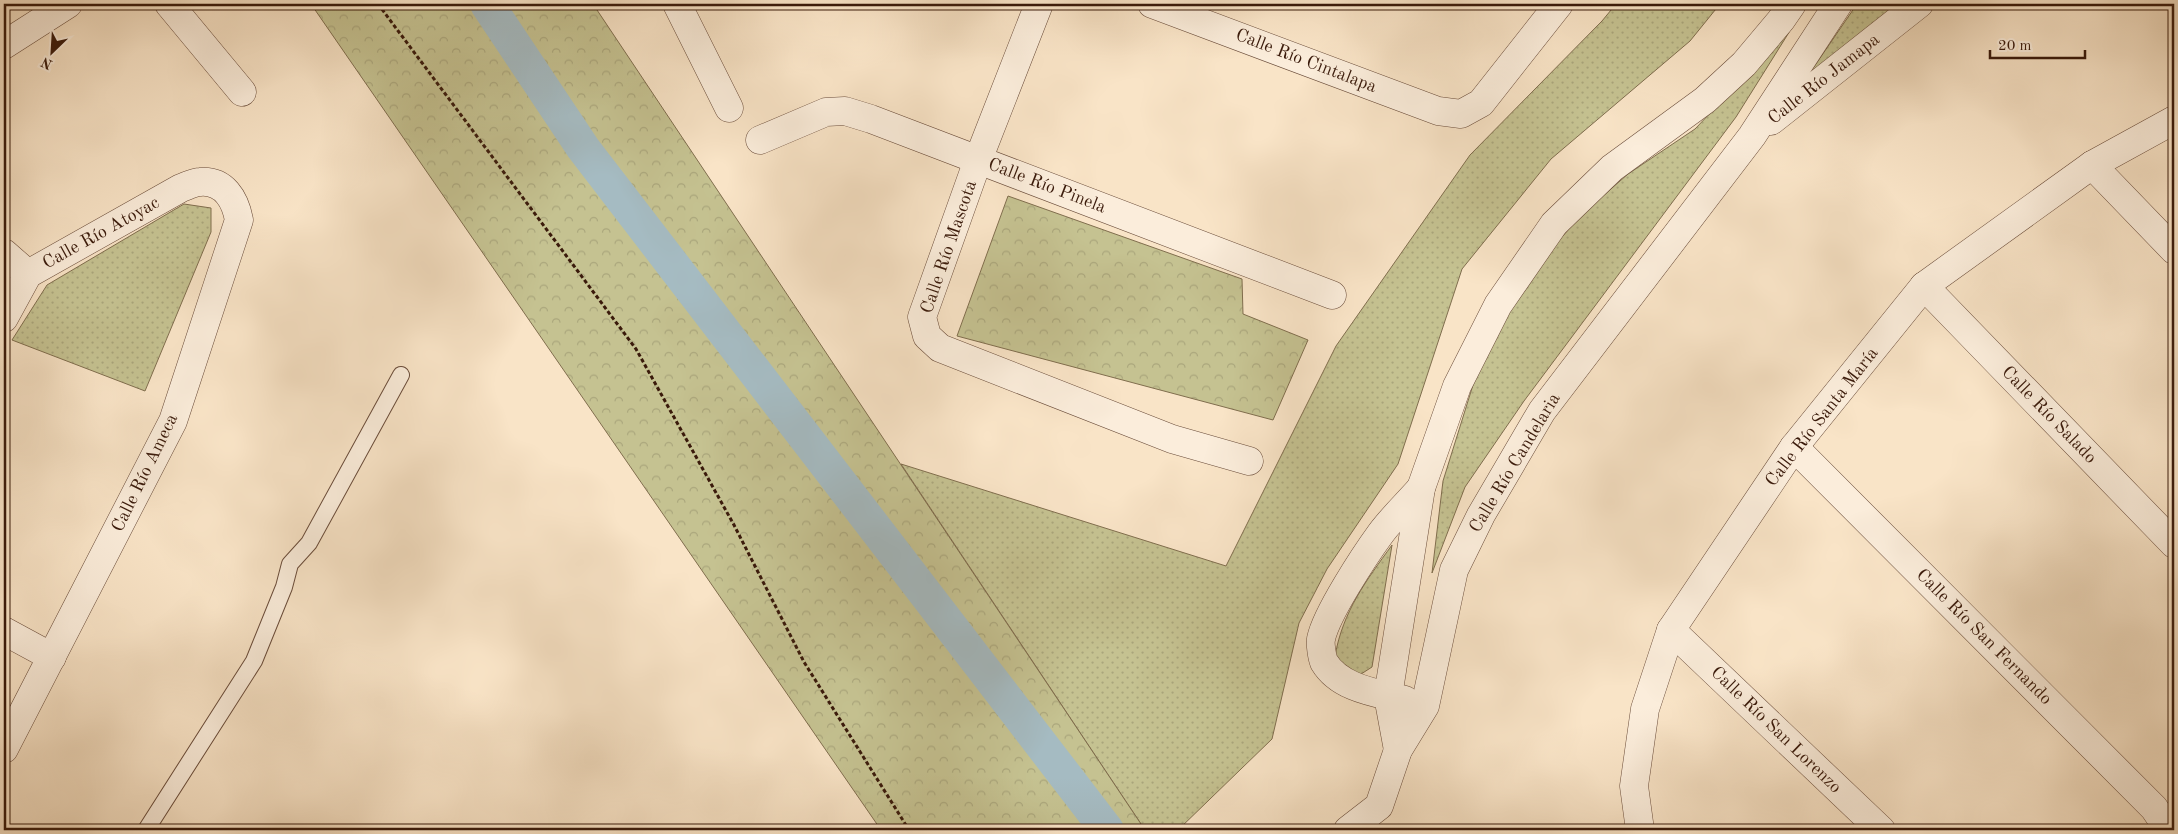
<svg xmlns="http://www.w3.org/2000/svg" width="2178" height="834" font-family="'Old Standard TT',serif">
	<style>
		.grass { fill: url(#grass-dots); stroke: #806e4e }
		.forest { fill: url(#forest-crowns); stroke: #806e4e }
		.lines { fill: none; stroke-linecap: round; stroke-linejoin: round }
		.canal { stroke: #a5bbc2; stroke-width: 34 }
		.lane-casing { stroke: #6a4c3a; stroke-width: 18 }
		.street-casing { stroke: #6a4c3a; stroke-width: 29 }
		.path { stroke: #3a1a0b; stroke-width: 3; stroke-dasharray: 4 2.5; stroke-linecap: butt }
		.lane { stroke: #fbeddb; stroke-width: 16 }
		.street { stroke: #fbeddb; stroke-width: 28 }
		.labels { text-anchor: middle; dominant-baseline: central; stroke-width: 4; stroke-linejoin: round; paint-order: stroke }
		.street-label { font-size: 18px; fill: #3a1a0b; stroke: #fbeddb }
	</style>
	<defs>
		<pattern id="grass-dots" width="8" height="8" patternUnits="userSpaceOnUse" patternTransform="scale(1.25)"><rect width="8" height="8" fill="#c5c291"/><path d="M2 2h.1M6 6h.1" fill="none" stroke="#aaa67c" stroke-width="1.8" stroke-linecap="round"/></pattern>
		<pattern id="forest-crowns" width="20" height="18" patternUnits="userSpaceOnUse" patternTransform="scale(1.25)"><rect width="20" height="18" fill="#c5c291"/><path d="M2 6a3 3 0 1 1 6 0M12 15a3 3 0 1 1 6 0" fill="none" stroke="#aaa67c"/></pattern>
	</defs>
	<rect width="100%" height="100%" fill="#f9e4c7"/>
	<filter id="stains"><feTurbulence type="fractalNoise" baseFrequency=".004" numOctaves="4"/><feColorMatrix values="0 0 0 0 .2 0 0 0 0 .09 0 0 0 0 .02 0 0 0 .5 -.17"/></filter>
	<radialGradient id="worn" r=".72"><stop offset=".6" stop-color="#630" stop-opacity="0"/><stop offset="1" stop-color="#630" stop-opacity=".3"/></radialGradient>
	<g class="grass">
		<path d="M1616,4H1720L1690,41L1551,159L1462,269L1398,464L1327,569L1299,623L1272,739L1178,830H1145L901,464L1226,566L1336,346L1470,155L1602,21Z"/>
		<path d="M1857,4H1899L1807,77Z"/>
		<path d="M1793,26L1736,117L1524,401L1465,487L1432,573L1443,481L1473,385L1490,345L1515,299L1544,258L1580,216L1628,174L1695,129Z"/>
		<path d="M184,204L211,208V232L145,391L12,340L47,285Z"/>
		<path d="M1392,545L1372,667L1358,676L1343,669L1335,656C1343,611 1366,581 1392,545Z"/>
	</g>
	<g class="forest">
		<path d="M311,4H593L1145,830H881Z"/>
		<path d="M1008,196L1242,279L1243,314L1308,340L1273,420L957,336Z"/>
	</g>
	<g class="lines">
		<path class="canal" d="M487,4L583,148L1107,830"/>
		<g class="lane-casing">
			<path id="lane" d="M146,830L254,661L284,587L290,564L309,543L401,375"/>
		</g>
		<g class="street-casing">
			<g id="street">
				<path d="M169,4L242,92"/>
				<path d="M677,4L729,108"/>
				<path d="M1039,4L978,160L922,317L927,336L940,348L1172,439L1249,461"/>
				<path d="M1152,4L1438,111L1461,114L1481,103L1559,4"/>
				<path d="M4,45L68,4"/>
				<path d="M1771,121L1919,4"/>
				<path d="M760,140L826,112L845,111L871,119L1332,295"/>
				<path d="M2092,165L2174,250"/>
				<path d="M4,253L28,274"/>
				<path d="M1924,286L2174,544"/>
				<path d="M4,318L28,274L181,188C187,186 194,182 200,182C224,180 235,199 239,220L173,421L4,749"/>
				<path d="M1794,447L2154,808L2169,830"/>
				<path d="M1671,630L1881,830"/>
				<path d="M4,631L52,657"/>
				<path d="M1405,700C1378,693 1340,689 1324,662C1322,657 1320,644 1321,639C1326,614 1365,555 1381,533C1393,517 1408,503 1421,488"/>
				<path d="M1398,750L1388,696L1421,488L1457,386L1498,305L1554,224L1612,168L1705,100L1744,64L1781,20L1792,4"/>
				<path d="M1348,830L1379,806L1398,750L1425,706L1454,570L1481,515L1542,411L1752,136L1838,4"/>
				<path d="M1640,830L1634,786L1645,709L1671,630L1794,447L1924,286L2092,165L2174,120"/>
			</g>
		</g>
		<path class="path" d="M378,4L636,349L734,525L804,662L909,830"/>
		<use href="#lane" class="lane"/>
		<use href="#street" class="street"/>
	</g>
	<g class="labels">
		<g class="street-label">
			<text transform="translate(1306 61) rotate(21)">Calle Río Cintalapa</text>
			<text transform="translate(1824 79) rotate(-38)">Calle Río Jamapa</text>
			<text transform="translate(1047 186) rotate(21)">Calle Río Pinela</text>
			<text transform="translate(101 233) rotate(-29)">Calle Río Atoyac</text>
			<text transform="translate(949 247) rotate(-71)">Calle Río Mascota</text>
			<text transform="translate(2049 415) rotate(46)">Calle Río Salado</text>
			<text transform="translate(1822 417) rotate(-52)">Calle Río Santa María</text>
			<text transform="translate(1515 463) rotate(-59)">Calle Río Candelaria</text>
			<text transform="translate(145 473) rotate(-64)">Calle Río Ameca</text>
			<text transform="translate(1984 637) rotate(45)">Calle Río San Fernando</text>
			<text transform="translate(1776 730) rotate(44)">Calle Río San Lorenzo</text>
		</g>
	</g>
	<rect width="2178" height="834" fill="none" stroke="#f9e4c7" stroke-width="20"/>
	<rect x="5" y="5" width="2168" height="824" fill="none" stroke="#3a1a0b" stroke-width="2.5"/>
	<rect x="10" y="10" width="2158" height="814" fill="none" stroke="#3a1a0b"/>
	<g transform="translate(52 52) rotate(205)" stroke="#fbeddb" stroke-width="4" paint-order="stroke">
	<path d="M0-4L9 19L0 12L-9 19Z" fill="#3a1a0b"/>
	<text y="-8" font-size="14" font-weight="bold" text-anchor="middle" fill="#3a1a0b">N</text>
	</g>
	<path d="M1990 50v8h95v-8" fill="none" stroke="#3a1a0b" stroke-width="2.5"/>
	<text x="1998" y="50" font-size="15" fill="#3a1a0b" stroke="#fbeddb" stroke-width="4" paint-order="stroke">20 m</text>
	<rect width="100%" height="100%" filter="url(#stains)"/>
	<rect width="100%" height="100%" fill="url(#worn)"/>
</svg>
